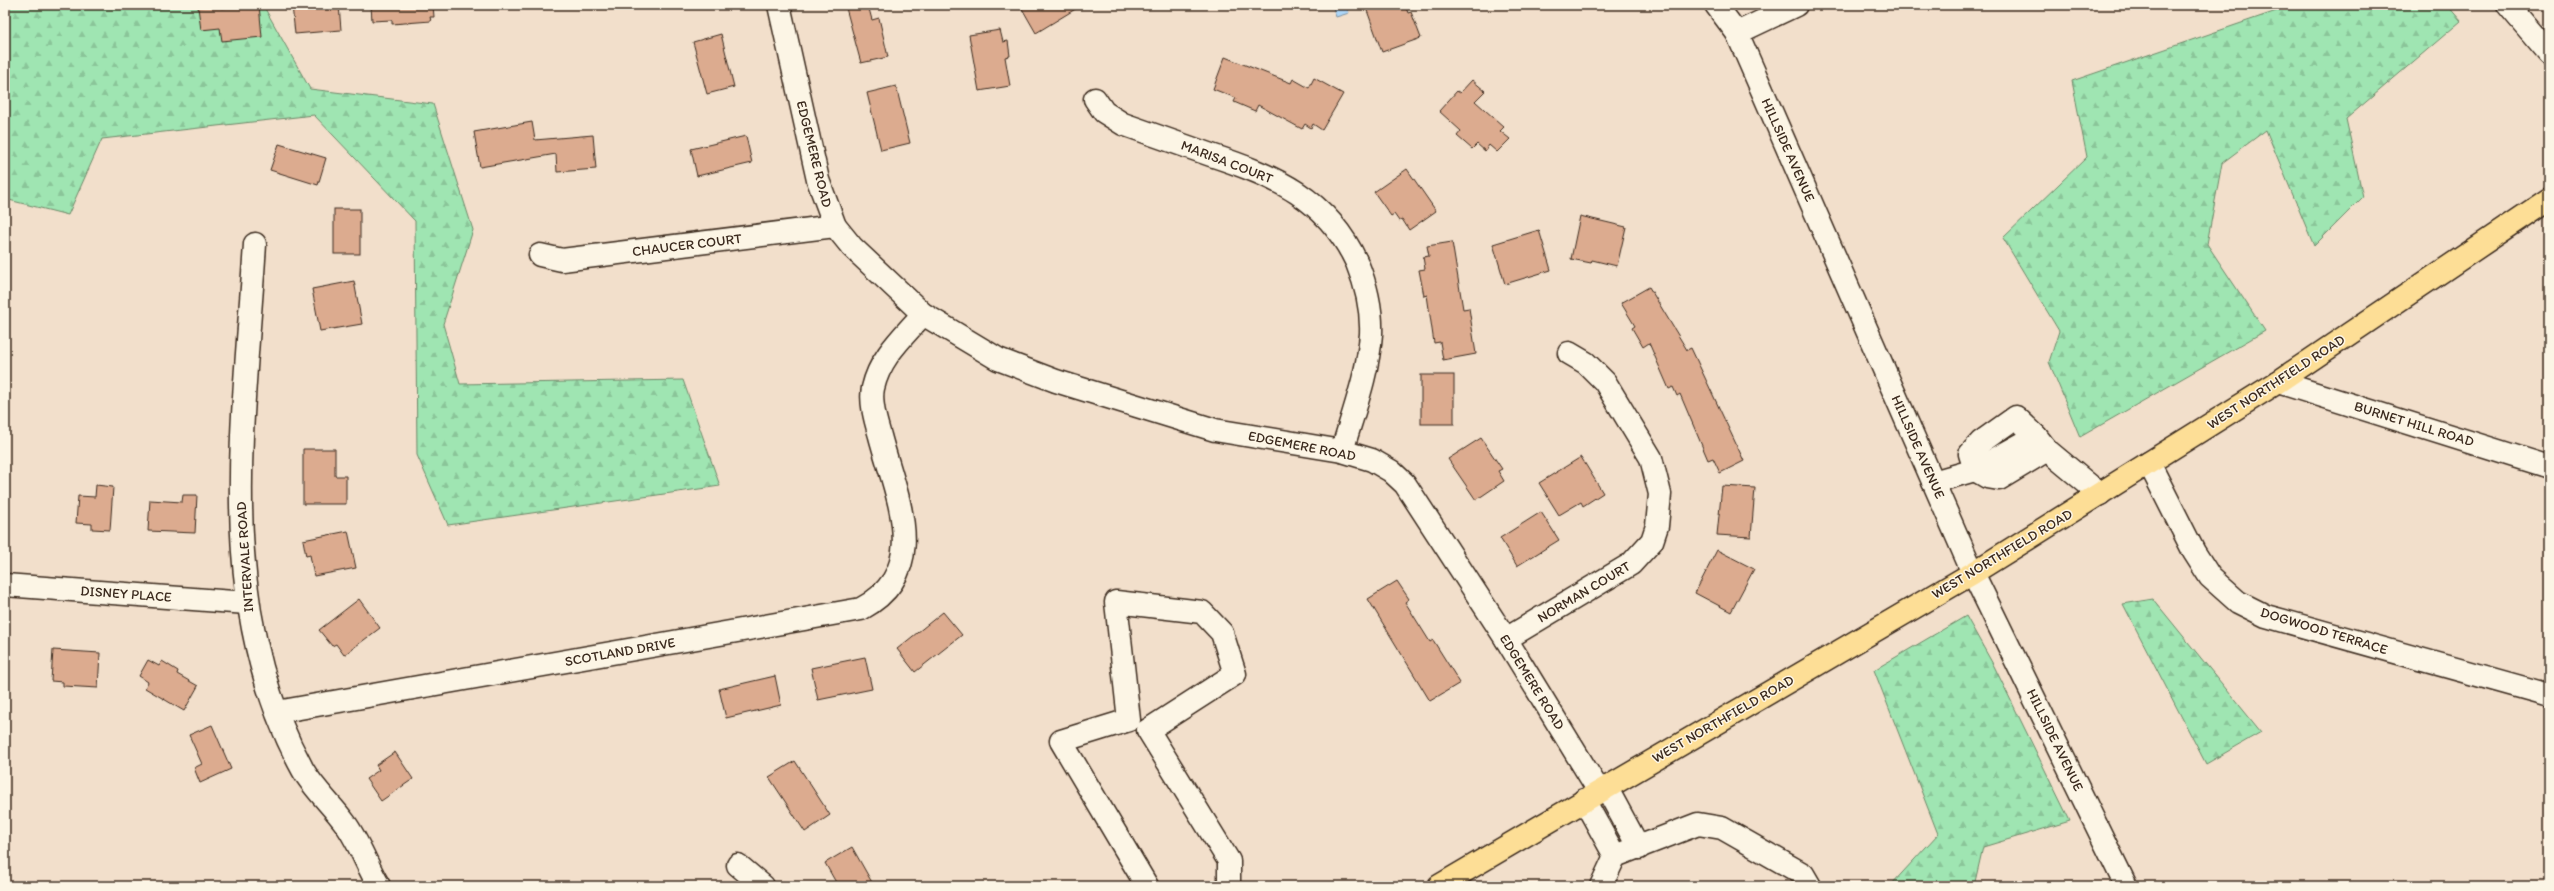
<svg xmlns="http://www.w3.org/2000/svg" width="2554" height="891" font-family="Itim,sans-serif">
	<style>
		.forest { fill: url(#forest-firs); stroke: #6d8868 }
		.water { fill: #acd5f7; stroke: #7f91a0 }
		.building { fill: #dcab8f; stroke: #3b2a1e }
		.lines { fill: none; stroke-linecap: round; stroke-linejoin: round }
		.minor-casing { stroke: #3b2a1e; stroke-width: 25 }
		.major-casing { stroke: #3b2a1e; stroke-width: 25 }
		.minor { stroke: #fcf5e5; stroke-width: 22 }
		.major { stroke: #fdde96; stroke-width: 22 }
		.labels { text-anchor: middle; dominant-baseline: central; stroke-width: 3; stroke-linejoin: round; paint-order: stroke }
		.street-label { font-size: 14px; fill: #3b2a1e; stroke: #fcf5e5 }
	</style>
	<defs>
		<pattern id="forest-firs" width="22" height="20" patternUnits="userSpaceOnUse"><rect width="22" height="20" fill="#9fe5b2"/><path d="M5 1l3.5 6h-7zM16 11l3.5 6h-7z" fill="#8ac599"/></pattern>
	</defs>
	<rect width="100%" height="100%" fill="#f2dfcb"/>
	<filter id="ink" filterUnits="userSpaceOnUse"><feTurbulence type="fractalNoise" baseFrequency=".025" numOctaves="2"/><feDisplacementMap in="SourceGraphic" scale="8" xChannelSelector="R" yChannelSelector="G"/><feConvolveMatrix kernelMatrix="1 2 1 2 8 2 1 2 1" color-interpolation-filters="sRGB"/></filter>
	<g filter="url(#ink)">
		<g class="forest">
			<path d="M5,5H263L310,89L433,104L473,230L443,324L460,384L683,380L720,486L448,525L417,455L415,221L314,115L102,139L68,215L5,199Z"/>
			<path d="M2294,5H2447L2461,21L2346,119L2363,197L2314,246L2266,130L2222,163L2207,244L2265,331L2080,437L2049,362L2059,331L2003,238L2087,157L2072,81Z"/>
			<path d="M2153,599L2261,732L2206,764L2123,604Z"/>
			<path d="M1966,616L1994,666L2070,821L1983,847L1974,886H1890L1938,834L1874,670Z"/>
		</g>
		<path class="water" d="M1332,5H1346L1349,13L1336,17Z"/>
		<g class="building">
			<path d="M221,5V8L259,5L262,37L222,41L220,28L201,30L198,7Z"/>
			<path d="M292,5H339L341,30L295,34Z"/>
			<path d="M371,5H433L434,17H430L431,21L392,24V20L372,21Z"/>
			<path d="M859,5H868L872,20L879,18L888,57L861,63L846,8Z"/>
			<path d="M1020,5H1082L1036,33Z"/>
			<path d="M1365,5H1405L1408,13L1411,12L1421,38L1382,52Z"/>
			<path d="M1000,30L1003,42L1008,41L1010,56L1005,57L1010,86L979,91L969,35Z"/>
			<path d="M721,34L734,87L707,94L693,42Z"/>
			<path d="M1225,57L1291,83L1293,79L1309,88L1314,78L1343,94L1322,130L1313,124L1311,128L1305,124L1302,129L1258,105L1255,111L1234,102L1236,98L1213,89Z"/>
			<path d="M1472,80L1485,91L1475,101L1504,127L1500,131L1510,139L1497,152L1489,145L1485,151L1477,144L1472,149L1457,136L1461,131L1439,111L1457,91L1460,93Z"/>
			<path d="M896,86L910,143L881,150L867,93Z"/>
			<path d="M532,122L535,140L593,135L596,169L557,172L556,154L480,167L474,132Z"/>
			<path d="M746,136L752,163L697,176L691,149Z"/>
			<path d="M279,144L326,158L318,185L270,170Z"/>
			<path d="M1407,169L1436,211L1409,230L1402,219L1399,221L1394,214L1391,216L1374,192Z"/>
			<rect x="334" y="209" width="26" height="45"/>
			<path d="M1580,216L1626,227L1617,266L1592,260L1591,263L1571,259Z"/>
			<path d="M1539,230L1551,270L1505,284L1493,244Z"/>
			<path d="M1452,242L1463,309L1469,308L1476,354L1443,360L1440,342L1434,343L1427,295L1424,296L1419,270L1425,269L1423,257L1429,256L1427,246Z"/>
			<path d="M354,281L362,324L320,331L312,289Z"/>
			<path d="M1649,287L1687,350L1691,348L1744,461L1720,473L1713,458L1708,460L1680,394L1677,396L1673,387L1669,389L1649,343L1643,347L1632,328L1635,326L1621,303Z"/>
			<rect x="1421" y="375" width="33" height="49"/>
			<path d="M1481,438L1502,469L1498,471L1504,481L1476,500L1448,459Z"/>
			<path d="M303,449H335V476H346V504H303Z"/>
			<path d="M1581,457L1603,493L1583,506L1581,502L1559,515L1539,483Z"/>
			<path d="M96,485L113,487L110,530L92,529V524L76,523L78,496L95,497Z"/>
			<path d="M1722,486L1755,488L1751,537L1717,535Z"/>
			<path d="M183,495H197L195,533L148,531L150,500L182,502Z"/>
			<path d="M1541,512L1559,540L1517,566L1500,538Z"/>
			<path d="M348,531L356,568L314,576L310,555L306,556L303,540Z"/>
			<path d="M1717,550L1754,569L1731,612L1695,593Z"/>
			<path d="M1397,581L1409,599L1405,602L1430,642L1433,640L1460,683L1430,701L1368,599Z"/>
			<path d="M359,599L380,628L344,655L336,644L332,646L319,630Z"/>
			<path d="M943,612L962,635L915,672L897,649Z"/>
			<path d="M53,650L100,653L98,688L63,686V682L51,681Z"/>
			<path d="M865,657L872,689L818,700L811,668Z"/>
			<path d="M148,660L159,666L162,661L178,671L177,674L198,686L184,711L145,688L148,682L139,676Z"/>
			<path d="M775,676L781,705L726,718L719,689Z"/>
			<path d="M212,725L231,769L200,783L194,768L202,764L189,735Z"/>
			<path d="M395,752L413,779L381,801L366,779L379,770L376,765Z"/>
			<path d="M795,761L830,815L805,832L769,777Z"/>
			<path d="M852,847L874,886H838L825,863Z"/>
		</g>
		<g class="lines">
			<g class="minor-casing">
				<g id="minor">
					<path d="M779,5L818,180L835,226L852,247L923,314L998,359L1056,381L1215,430L1342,451L1372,460L1391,471L1405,484L1506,639L1599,791"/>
					<path d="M1716,5L1737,33L1973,573L2126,886"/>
					<path d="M2508,5L2549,53"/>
					<path d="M1737,33L1796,5"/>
					<path d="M1095,99L1104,112L1123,124C1152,134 1182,145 1211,155C1275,176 1327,198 1357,263C1366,285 1372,310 1371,334C1368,374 1353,413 1342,451"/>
					<path d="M255,244C244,422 213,606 303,770C314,789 332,805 345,823C359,842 367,866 379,886"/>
					<path d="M540,255L562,260L835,226"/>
					<path d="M2278,382L2549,467"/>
					<path d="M2036,436L2016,417L1981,442L1970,454L1975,470L1987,477L1999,479L2047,450"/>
					<path d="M2149,463L2194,552L2210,577L2238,602L2266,616L2549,695"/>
					<path d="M1933,482L1975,470L2036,436L2047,450L2100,494"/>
					<path d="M5,585L247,603"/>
					<path d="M1506,639L1631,564L1652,541L1657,526L1660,494L1651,458L1605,382L1586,363L1569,353"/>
					<path d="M277,712L861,609C933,570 896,497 880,436C876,422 870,403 873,388C880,357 903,337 923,314"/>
					<path d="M1606,787L1639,848"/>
					<path d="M1584,800L1615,856"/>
					<path d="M1615,856L1698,824L1722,828L1803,874L1810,886"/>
					<path d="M738,865L763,886"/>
					<path d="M1147,886L1061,741L1129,720L1116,602L1202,612L1222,633L1235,674L1148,730L1229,861V886"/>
					<path d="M1601,886L1615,856"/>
				</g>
			</g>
			<g class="major-casing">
				<path id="major" d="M1439,886L1973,573L2278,382L2549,199"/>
			</g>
			<use href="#minor" class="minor"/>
			<use href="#major" class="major"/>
		</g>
	</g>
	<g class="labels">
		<g class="street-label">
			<text transform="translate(1788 150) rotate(66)">HILLSIDE AVENUE</text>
			<text transform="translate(814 154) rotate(76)">EDGEMERE ROAD</text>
			<text transform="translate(1227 162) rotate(21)">MARISA COURT</text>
			<text transform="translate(687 245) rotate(-7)">CHAUCER COURT</text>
			<text transform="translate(2276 382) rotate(-33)">WEST NORTHFIELD ROAD</text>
			<text transform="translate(2414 424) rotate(17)">BURNET HILL ROAD</text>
			<text transform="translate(1302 446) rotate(11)">EDGEMERE ROAD</text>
			<text transform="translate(1918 447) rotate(66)">HILLSIDE AVENUE</text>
			<text transform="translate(2002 554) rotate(-31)">WEST NORTHFIELD ROAD</text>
			<text transform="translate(245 557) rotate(-94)">INTERVALE ROAD</text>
			<text transform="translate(1584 592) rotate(-31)">NORMAN COURT</text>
			<text transform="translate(126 594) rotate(4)">DISNEY PLACE</text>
			<text transform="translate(2324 631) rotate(17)">DOGWOOD TERRACE</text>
			<text transform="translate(620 652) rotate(-10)">SCOTLAND DRIVE</text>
			<text transform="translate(1532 682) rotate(58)">EDGEMERE ROAD</text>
			<text transform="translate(1723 719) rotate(-30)">WEST NORTHFIELD ROAD</text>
			<text transform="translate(2055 740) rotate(64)">HILLSIDE AVENUE</text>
		</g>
	</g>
	<rect width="2554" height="891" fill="none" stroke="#fcf5e5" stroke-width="20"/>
	<rect x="10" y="10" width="2534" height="871" fill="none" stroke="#3b2a1e" stroke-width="1.5" filter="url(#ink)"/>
</svg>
